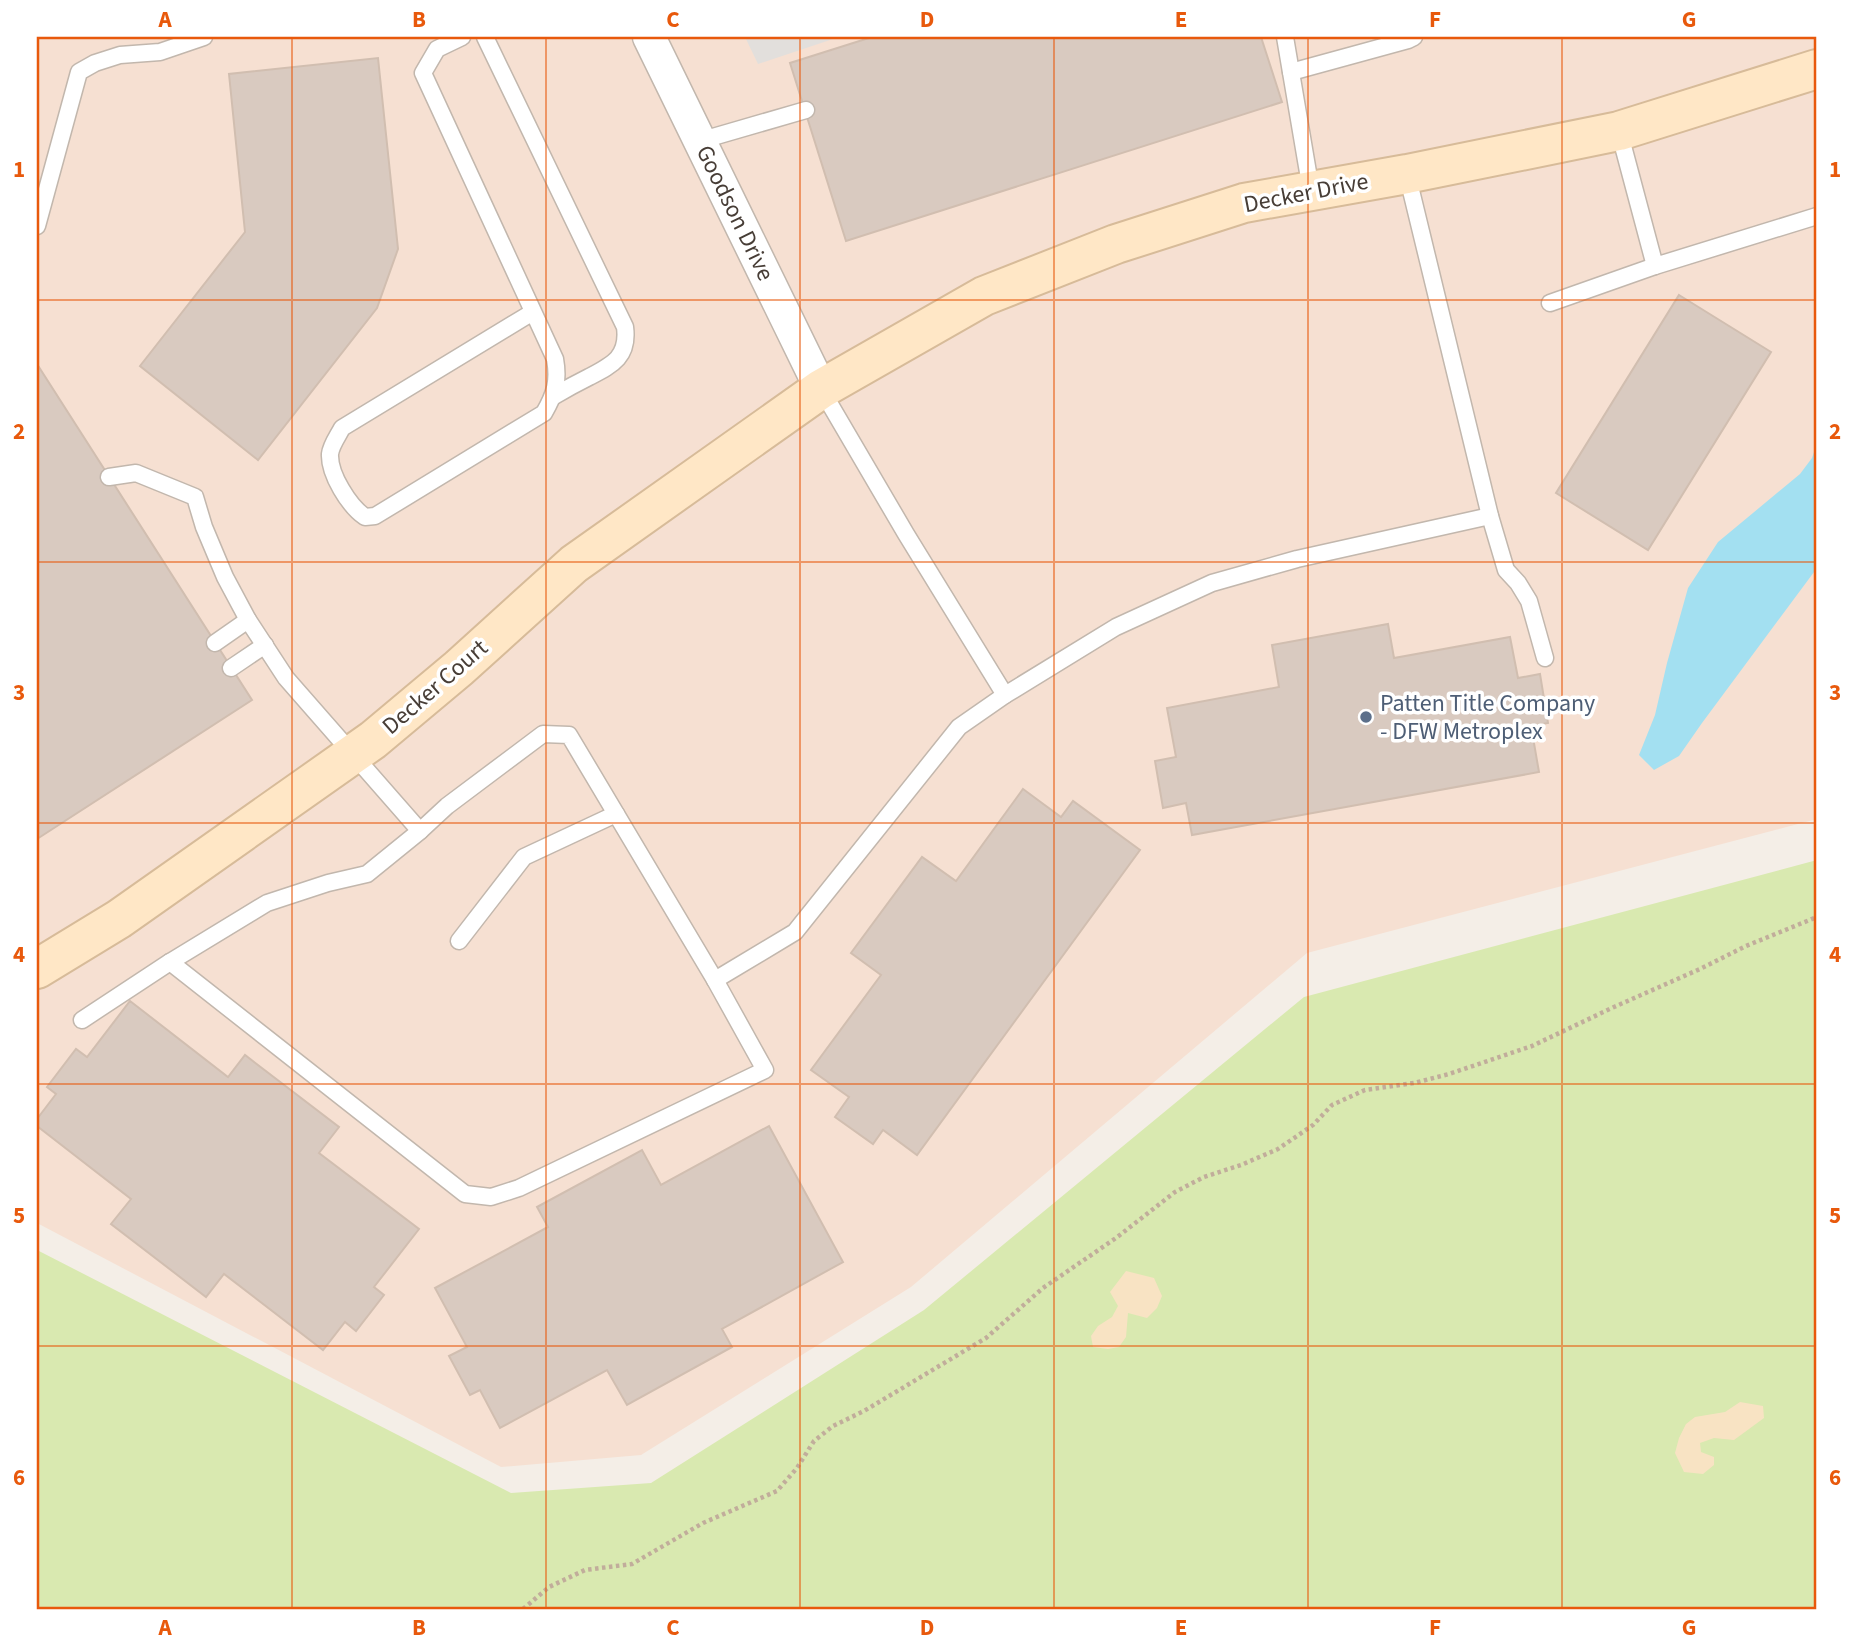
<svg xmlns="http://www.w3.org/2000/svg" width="1854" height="1646" font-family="'Source Sans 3',sans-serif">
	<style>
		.commercial { fill: #f6e0d2 }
		.green { fill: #d9e9b0 }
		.sand { fill: #f8e3c3 }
		.parking { fill: #e2dfdc }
		.water { fill: #a3e0f1 }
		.building { fill: #d9cac0; stroke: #d1beb0; stroke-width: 2 }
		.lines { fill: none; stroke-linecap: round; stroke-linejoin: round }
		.lane-casing { stroke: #c2b7ad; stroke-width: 19 }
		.street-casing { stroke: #c2b7ad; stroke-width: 35 }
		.secondary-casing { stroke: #d7bb99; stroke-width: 42 }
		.path { stroke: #c1ad9b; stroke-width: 4.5; stroke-dasharray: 3.5 3.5; stroke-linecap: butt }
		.lane { stroke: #fff; stroke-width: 16 }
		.street { stroke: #fff; stroke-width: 32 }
		.secondary { stroke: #ffe7c6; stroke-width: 38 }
		.grid { fill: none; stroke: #e8590c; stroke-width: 2; stroke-opacity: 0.55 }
		.service-dot { fill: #5c6f8a; stroke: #fff; stroke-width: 2.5 }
		.labels { text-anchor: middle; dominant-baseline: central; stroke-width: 7; stroke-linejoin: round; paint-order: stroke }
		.street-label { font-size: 24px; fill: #473d36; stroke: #fff }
		.service-label { font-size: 24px; fill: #4e5e75; stroke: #fff; text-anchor: start }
		.neatline { fill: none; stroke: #e8590c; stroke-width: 2.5 }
		.grid-label { font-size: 23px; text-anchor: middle; font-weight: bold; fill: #e8590c }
	</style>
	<rect width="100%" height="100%" fill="#f4eee7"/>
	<path class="commercial" d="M37,37H1817V819L1307,953L911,1287L641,1455L501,1467L37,1223Z"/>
	<path class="green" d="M1817,860V1609H37V1250L511,1493L651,1483L924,1310L1304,997Z"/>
	<g class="sand">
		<path d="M1126,1271L1154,1278L1162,1296L1157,1308L1147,1318L1128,1313L1126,1337L1119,1347L1108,1349L1093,1347L1091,1336L1098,1326L1112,1317L1118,1306L1110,1292Z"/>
		<path d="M1740,1402L1763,1406L1764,1418L1734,1440L1714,1438L1700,1443L1701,1452L1714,1457V1465L1703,1474L1684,1472L1675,1453L1679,1438L1686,1424L1695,1417L1725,1412Z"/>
	</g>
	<path class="parking" d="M745,37H839L758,64Z"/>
	<path class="water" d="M1817,443V568L1702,723L1679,756L1654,770L1639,755L1655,715L1667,663L1688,588L1718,542L1800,474L1812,458Z"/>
	<g class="building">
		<path d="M872,37H1261L1282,102L846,241L790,63Z"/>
		<path d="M378,58L398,249L377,308L258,460L140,366L245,232L229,74Z"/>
		<path d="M1679,295L1771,352L1648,550L1556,493Z"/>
		<path d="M37,364L252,700L37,839Z"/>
		<path d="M1388,624L1394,658L1510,637L1518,678L1540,674L1548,723L1531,726L1539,772L1192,835L1186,803L1163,808L1155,761L1176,757L1167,708L1279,687L1272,645Z"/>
		<path d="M1023,789L1061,817L1073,801L1140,850L917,1155L883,1130L873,1144L835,1117L849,1097L811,1070L881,975L851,953L922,857L956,881Z"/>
		<path d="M130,1001L228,1077L245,1055L339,1127L319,1153L419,1229L374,1287L384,1295L356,1331L345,1322L323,1350L224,1274L206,1297L111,1224L131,1199L37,1126V1119L56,1094L47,1087L76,1049L87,1057Z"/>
		<path d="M769,1126L843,1262L722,1329L732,1347L627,1405L607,1370L500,1428L480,1390L470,1395L449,1356L467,1347L435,1288L548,1227L537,1207L642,1150L661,1185Z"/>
	</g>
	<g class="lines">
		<g class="lane-casing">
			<g id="lane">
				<path d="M462,37L437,49L423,73L555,359C559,381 555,394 544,413L375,516L365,517C349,506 329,474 330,454C331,445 338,436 342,428L533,312"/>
				<path d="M485,37L625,327C629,357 612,365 589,377C577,383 566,389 554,396"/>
				<path d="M1285,37L1311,190"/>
				<path d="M1291,72L1408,40L1414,37"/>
				<path d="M1619,131L1655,266L1817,216"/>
				<path d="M699,141L806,110"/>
				<path d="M1407,174L1490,516L1506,570L1518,583L1529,601L1545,658"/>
				<path d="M37,226L79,72L95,63L120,55L160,52L204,37"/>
				<path d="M1550,303L1655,266"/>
				<path d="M821,389L906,534L1005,695"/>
				<path d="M215,643L248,620"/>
				<path d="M231,668L265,645"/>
				<path d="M459,941L524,857L616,814"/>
				<path d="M170,962L465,1194L491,1197L519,1188L765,1070L715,980L569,735L543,734L447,806L420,831"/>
				<path d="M715,980L795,932L959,727L1005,695L1116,627L1212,583L1297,559L1490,516"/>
				<path d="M82,1020L170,962L267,903L328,883L367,874L420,831L286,678L248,620L225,577L204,527L195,497L136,473L109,477"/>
			</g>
		</g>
		<g class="street-casing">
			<path id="street" d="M649,37L821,389"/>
		</g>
		<g class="secondary-casing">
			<path id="secondary" d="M37,969L119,919L373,740L459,668L574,564L821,389L984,296L1116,244L1244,203L1407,174L1619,131L1817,69"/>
		</g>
		<path class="path" d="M523,1609L549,1587L585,1570L632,1564L703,1523L777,1491L797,1468L814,1441L833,1426L864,1411L986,1338L1043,1288L1116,1238L1175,1192L1204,1177L1241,1165L1278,1149L1313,1125L1332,1105L1365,1090L1414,1083L1449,1074L1532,1046L1614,1007L1700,969L1746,946L1817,917"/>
		<use href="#lane" class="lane"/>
		<use href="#street" class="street"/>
		<use href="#secondary" class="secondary"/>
	</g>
	<path class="grid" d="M292,37V1609M546,37V1609M800,37V1609M1054,37V1609M1308,37V1609M1562,37V1609M37,300H1817M37,562H1817M37,823H1817M37,1084H1817M37,1346H1817"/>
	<circle class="service-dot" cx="1366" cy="717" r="7"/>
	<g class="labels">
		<g class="street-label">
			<text transform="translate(1306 193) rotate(-11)">Decker Drive</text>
			<text transform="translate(735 213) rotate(64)">Goodson Drive</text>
			<text transform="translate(435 687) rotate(-41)">Decker Court</text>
		</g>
		<g class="service-label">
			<text x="1380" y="703">Patten Title Company<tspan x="1380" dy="28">- DFW Metroplex</tspan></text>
		</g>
	</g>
	<rect width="1854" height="1646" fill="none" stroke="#ffffff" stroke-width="77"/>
	<rect x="38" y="38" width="1777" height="1570" class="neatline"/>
	<g class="grid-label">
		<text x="165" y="27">A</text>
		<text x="419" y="27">B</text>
		<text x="673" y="27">C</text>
		<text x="927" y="27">D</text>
		<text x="1181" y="27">E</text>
		<text x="1435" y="27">F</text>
		<text x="1689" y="27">G</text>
		<text x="19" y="177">1</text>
		<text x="1835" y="177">1</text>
		<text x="19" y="439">2</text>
		<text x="1835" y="439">2</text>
		<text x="19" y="700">3</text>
		<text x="1835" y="700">3</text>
		<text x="19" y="962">4</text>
		<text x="1835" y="962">4</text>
		<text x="19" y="1223">5</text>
		<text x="1835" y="1223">5</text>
		<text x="19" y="1485">6</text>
		<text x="1835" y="1485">6</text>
		<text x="165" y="1635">A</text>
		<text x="419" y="1635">B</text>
		<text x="673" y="1635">C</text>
		<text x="927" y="1635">D</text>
		<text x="1181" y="1635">E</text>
		<text x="1435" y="1635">F</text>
		<text x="1689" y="1635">G</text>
	</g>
</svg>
